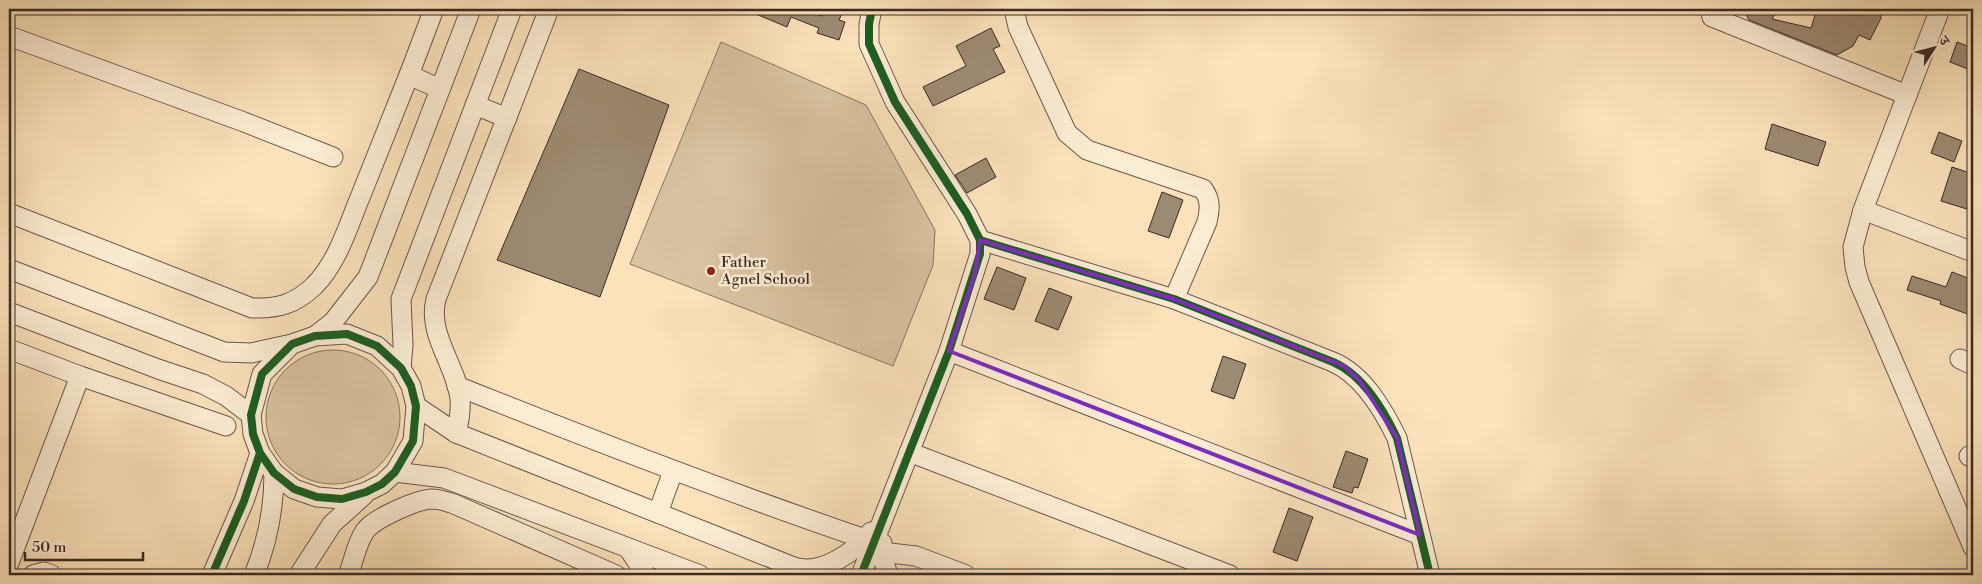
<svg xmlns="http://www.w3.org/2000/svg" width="1982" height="584" font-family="'Libre Bodoni','Noto Serif Devanagari',serif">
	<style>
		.green { fill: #d9c3a1; stroke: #897662 }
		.building { fill: #9d8a73; stroke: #392a24 }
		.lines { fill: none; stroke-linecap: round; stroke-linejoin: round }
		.minor-casing { stroke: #69584a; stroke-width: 21 }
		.minor { stroke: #fcecd3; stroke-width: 19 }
		.cycleway-casing { stroke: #fcecd3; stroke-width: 11 }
		.cycleway { stroke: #1b5e20; stroke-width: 8 }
		.marked { fill: none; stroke: #7b2cbf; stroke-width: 4; stroke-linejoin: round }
		.poi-dot { fill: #8f2418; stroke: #fcecd3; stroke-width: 2 }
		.labels { text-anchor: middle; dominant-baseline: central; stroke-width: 5; stroke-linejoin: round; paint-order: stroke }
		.poi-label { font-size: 15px; fill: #392a24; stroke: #fcecd3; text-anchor: start }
	</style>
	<rect width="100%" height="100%" fill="#fae2bb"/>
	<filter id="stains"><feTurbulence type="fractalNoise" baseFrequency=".004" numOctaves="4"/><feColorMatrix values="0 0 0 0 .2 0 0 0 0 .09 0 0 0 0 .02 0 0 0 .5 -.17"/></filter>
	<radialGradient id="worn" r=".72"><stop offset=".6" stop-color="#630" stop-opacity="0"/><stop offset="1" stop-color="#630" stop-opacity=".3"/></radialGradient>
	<g class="green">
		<path d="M721,42L866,105L935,230L933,265L893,366L630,264Z"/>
		<circle cx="333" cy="417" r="67"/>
	</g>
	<g class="building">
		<path d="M744,9H804L822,16L824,9H844L839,20L845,22L839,40L817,33L819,28L791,17L787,27Z"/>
		<path d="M1743,9H1778L1772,19L1811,28L1817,9H1882L1881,18L1870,40L1859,35L1853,46L1837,55L1749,20Z"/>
		<path d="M991,28L1000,46L993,49L1005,72L933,106L923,87L966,66L956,46Z"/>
		<path d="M1957,42L1973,48V71L1950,62Z"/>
		<path d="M579,69L669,105L600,297L497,260Z"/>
		<path d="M1772,124L1826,142L1818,166L1765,149Z"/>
		<path d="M1939,132L1962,141L1954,162L1931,153Z"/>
		<path d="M986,158L996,177L967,193L955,175Z"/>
		<path d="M1952,167L1973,174V200L1970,210L1941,201Z"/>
		<path d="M1162,192L1183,200L1169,238L1148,231Z"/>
		<path d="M997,267L1026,278L1014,310L984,299Z"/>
		<path d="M1952,272L1973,280V316L1940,304L1941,301L1907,290L1912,276L1946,287Z"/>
		<path d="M1049,288L1072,297L1058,330L1035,321Z"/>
		<path d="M1223,356L1246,364L1234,399L1211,391Z"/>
		<path d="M1346,451L1368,459L1358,488L1354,487L1352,493L1333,487Z"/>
		<path d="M1289,508L1313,517L1297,561L1273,552Z"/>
	</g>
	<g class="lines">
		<g class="minor-casing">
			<g id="minor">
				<path d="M434,9L409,75L440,89"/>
				<path d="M1014,9L1018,27L1067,133L1087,150L1203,189C1211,200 1210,209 1207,222L1174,299"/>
				<path d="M1710,9L1712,17L1907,95"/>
				<path d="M1940,9L1863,210L1853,247L1855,267L1859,282L1973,547"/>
				<path d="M9,36L244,122L333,157"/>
				<path d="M475,105L507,118"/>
				<path d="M1863,210L1973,252"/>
				<path d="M9,213L252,308C278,309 295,304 314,286C338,262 348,226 361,195C377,155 393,115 409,75"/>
				<path d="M980,240L1174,299L1333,362C1363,375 1383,409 1397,438L1430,575"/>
				<path d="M9,269L224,352L251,353L292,344"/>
				<path d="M9,312L158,369L203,384L226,396L251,415"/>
				<path d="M315,336L333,322L368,277L471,9"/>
				<path d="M9,349L80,376L226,426"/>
				<path d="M949,351L1420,535"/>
				<path d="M1960,359L1973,365"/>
				<path d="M401,368L403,345L401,299L512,9"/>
				<path d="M457,386C592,440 727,492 865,539"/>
				<path d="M416,406L456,433L814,575"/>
				<path d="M456,433C459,422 461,411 460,399C456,364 427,335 436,299L549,9"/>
				<path d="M909,452L1230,575"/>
				<path d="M1969,456L1973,457"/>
				<path d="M395,472L444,478L700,575"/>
				<path d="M658,513L673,471"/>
				<path d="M882,543L881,552L888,575"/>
				<path d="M628,548L646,575"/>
				<path d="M881,552L916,556L966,575"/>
				<path d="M9,563L80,376"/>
				<path d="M798,568C823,574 856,551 871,532"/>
				<path d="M33,575L44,572L52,575"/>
				<path d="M212,575L244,501L260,453L253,434L251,415L262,374L292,344L315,336L347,334L377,346L401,368L411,386L416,406L413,441L395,472L382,484L366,492L342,499L317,497L294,489L274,473L260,453"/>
				<path d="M254,575C268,541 274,510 274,473"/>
				<path d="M299,575L332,524L364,495"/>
				<path d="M348,575C354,561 356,544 365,531C373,519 416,500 431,499C439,499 446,501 454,504L616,575"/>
				<path d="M861,575L949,351L980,254V240L967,214L895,102L869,44V24L872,9"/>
			</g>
		</g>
		<use href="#minor" class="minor"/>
		<g class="cycleway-casing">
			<g id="cycleway">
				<path d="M980,240L1174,299L1333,362C1363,375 1383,409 1397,438L1430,575"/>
				<path d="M212,575L244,501L260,453L253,434L251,415L262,374L292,344L315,336L347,334L377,346L401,368L411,386L416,406L413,441L395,472L382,484L366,492L342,499L317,497L294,489L274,473L260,453"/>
				<path d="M861,575L949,351L980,254V240L967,214L895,102L869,44V24L872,9"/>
			</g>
		</g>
		<use href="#cycleway" class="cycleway"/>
	</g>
	<path class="marked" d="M980,240L1174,299L1344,366L1360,381L1397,438L1420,535L949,351L975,274Z"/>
	<circle class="poi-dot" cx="711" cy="271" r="5"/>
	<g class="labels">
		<g class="poi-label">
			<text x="721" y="262">Father<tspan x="721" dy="17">Agnel School</tspan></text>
		</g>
	</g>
	<rect width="1982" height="584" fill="none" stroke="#fae2bb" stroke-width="30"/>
	<rect x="10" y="10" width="1962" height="564" fill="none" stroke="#392a24" stroke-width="2.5"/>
	<rect x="15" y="15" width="1952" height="554" fill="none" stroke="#392a24"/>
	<g transform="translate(1934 48) rotate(54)" stroke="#fcecd3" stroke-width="4" paint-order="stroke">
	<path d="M0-4L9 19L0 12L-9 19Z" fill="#392a24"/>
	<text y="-8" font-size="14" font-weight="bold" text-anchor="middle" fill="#392a24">उ</text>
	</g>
	<path d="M25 552v8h118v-8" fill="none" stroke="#392a24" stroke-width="2.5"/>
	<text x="32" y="552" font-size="15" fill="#392a24" stroke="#fcecd3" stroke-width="4" paint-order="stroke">50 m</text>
	<rect width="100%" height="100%" filter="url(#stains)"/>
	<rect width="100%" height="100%" fill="url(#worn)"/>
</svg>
